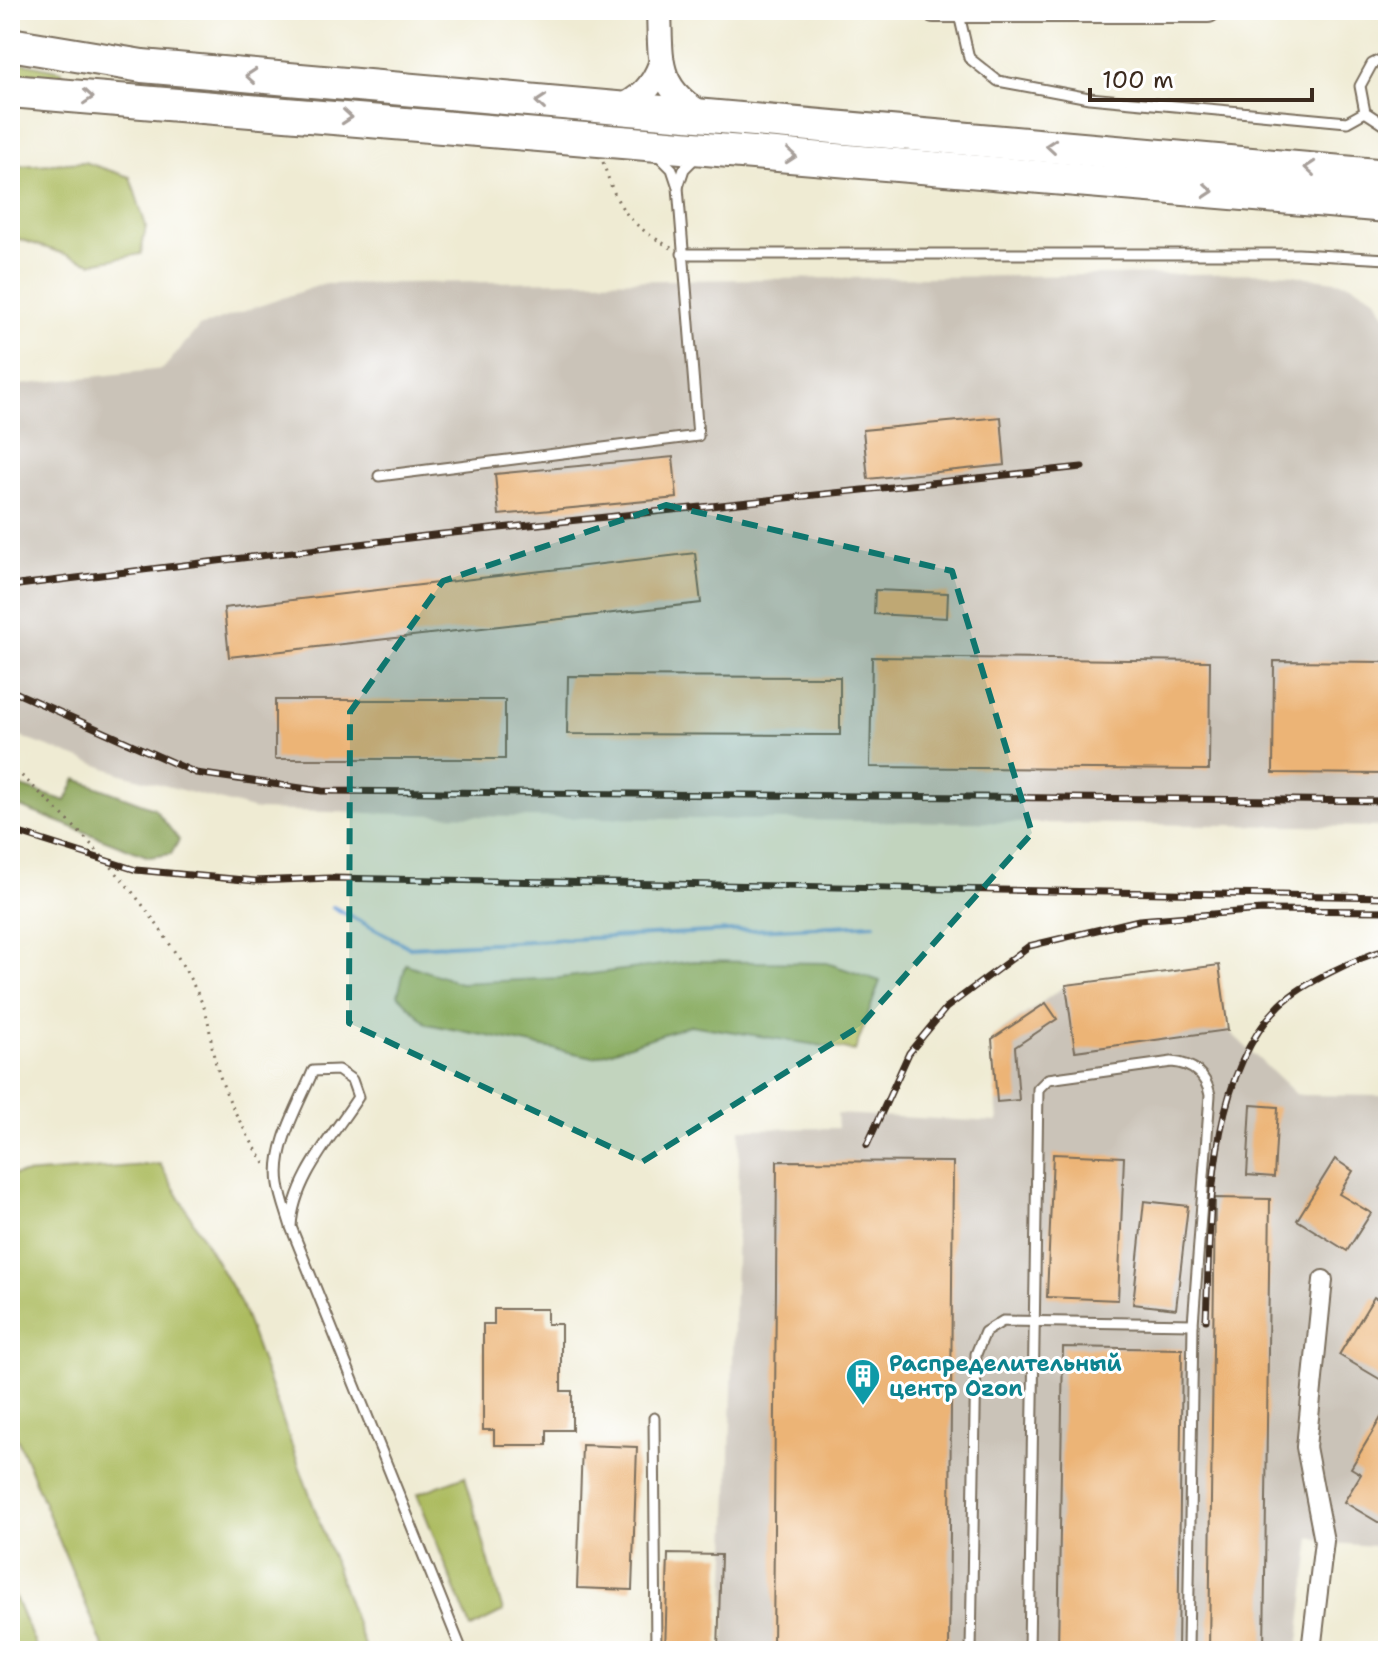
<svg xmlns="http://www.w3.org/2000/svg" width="1398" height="1661" font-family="'Shantell Sans',sans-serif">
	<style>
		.industrial { fill: #cac3b8 }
		.green { fill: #acbb5e; stroke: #74723e; stroke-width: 2 }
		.forest { fill: #89a355; stroke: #62663a; stroke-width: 2 }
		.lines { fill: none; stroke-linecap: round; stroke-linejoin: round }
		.stream { stroke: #6fa0d9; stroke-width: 4 }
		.building { fill: #ecb476 }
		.lane-casing { stroke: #7a6e5d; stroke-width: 13 }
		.street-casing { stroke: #7a6e5d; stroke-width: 22 }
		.secondary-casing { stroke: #7a6e5d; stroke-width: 28 }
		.highway-casing { stroke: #7a6e5d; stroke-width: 36 }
		.path { stroke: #7a6e5d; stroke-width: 3; stroke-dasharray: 2 6; stroke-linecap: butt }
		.lane { stroke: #fff; stroke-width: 9 }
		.street { stroke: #fff; stroke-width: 18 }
		.secondary { stroke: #fff; stroke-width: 24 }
		.highway { stroke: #fff; stroke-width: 32 }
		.rail-casing { stroke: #3b2a1e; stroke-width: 7 }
		.rail { stroke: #fff; stroke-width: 4; stroke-dasharray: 12; stroke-linecap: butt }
		.oneway { stroke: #a79f9a }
		.marked { fill: #0f766e; fill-opacity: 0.2; stroke: #0f766e; stroke-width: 6; stroke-dasharray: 16 10; stroke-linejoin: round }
		.labels { text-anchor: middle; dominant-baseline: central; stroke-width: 6; stroke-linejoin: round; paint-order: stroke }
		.culture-label { font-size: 22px; font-weight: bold; fill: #0d838f; stroke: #fff; text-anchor: start }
	</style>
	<rect width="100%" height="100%" fill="#fff"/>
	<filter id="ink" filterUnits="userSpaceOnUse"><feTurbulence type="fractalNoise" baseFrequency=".0125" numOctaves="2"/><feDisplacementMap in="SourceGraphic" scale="16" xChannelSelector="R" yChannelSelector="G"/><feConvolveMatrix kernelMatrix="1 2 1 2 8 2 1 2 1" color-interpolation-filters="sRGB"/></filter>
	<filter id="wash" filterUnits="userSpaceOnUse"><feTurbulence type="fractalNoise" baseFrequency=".006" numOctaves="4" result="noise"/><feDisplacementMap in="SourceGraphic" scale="32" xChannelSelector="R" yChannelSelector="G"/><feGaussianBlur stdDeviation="1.8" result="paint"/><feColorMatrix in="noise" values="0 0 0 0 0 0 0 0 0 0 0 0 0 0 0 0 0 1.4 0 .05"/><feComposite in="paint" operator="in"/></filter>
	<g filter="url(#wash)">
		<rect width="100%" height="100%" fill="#efebd3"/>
		<g class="industrial">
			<path d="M1279,273L1349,283L1375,297L1388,319V827L510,817L256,810L122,774L10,733V386L163,369L199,327L323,284Z"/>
			<path d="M1219,965L1228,1030L1297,1095L1388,1096V1547L1333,1543L1311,1537L1298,1651H724L740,1129L838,1128L837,1114L998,1122L992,1038L1066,985Z"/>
		</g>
		<g class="green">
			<path d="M10,60L62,71L63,85L10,80Z"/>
			<path d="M84,162L130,177L146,226L141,254L92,263L10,236V172L19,166Z"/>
			<path d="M694,961L827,963L880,981L855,1051L690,1025L594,1057L427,1024L398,995L406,964L460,983L560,978Z"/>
			<path d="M160,1164L240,1302L366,1651H105L10,1421V1175Z"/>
			<path d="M465,1476L503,1612L471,1628L417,1494Z"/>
			<path d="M10,1586L38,1651H10Z"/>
		</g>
		<path class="forest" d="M76,779L154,808L179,840L171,854L149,857L10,803V783L66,801Z"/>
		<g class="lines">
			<path class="stream" d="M333,907L409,947L874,924"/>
		</g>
		<g id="blocks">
			<g class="building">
				<path d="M1001,417L1005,465L868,479L863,430Z"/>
				<path d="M673,457L677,498L499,515L495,474Z"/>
				<path d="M695,553L701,603L229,657L224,608Z"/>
				<path d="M875,590L948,593L947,618L874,614Z"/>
				<path d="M872,657L1210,661L1209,770L870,767Z"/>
				<path d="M1274,661L1388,662V774L1273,773Z"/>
				<path d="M568,676L840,677V735L567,734Z"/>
				<rect x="275" y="700" width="230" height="59"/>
				<path d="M1219,965L1228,1030L1075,1051L1066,985Z"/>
				<path d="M1046,1003L1057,1019L1015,1047L1019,1100L997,1102L992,1039Z"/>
				<path d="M1251,1105L1278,1107L1274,1177L1247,1175Z"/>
				<path d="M1053,1154L1124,1157L1118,1300L1047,1297Z"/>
				<path d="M1335,1159L1353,1171L1339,1194L1371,1213L1347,1251L1297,1220Z"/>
				<path d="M777,1161L953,1162L949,1651H773Z"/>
				<path d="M1215,1198L1270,1199L1264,1651H1209Z"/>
				<path d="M1144,1201L1188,1206L1176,1309L1133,1304Z"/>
				<path d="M1374,1297L1388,1305V1374L1383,1381L1339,1355Z"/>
				<path d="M494,1309H547V1324H561V1391H572V1430H547V1445H494V1430H483V1324H494Z"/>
				<path d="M1063,1347L1182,1349L1178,1651H1058Z"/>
				<path d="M1388,1406V1528L1344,1502L1361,1474L1351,1468Z"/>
				<path d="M582,1445L637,1447L632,1590L577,1588Z"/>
				<path d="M668,1554L721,1555L718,1651H665Z"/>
			</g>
		</g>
	</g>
	<g filter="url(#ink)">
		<use href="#blocks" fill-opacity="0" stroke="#7a6e5d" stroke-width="2"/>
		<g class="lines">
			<g class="lane-casing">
				<g id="lane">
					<path d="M958,10L969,58L998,81L1089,98L1347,122L1365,112"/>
					<path d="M1388,56L1372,64L1360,86L1365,112L1388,127"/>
					<path d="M678,187L684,169L696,157"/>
					<path d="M682,254H1298L1388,259"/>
					<path d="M379,476L698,436L678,187L672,169L657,154"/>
					<path d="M291,1227C293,1179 333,1136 358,1097L352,1080L338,1070L313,1071C299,1105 273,1146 279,1184C281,1198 287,1213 291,1227L462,1651"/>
					<path d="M654,1418L656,1651"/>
					<path d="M971,1651L976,1354L985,1332L1003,1321L1193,1324"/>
					<path d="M1029,1651L1038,1089L1048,1079L1172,1062C1193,1064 1206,1075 1210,1095L1193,1324L1188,1651"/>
				</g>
			</g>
			<g class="street-casing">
				<path id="street" d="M1311,1651L1324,1541L1306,1447L1323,1280"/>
			</g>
			<g class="secondary-casing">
				<g id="secondary">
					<path d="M659,10C661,59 655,87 702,114"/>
					<path d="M934,10H1208"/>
					<path d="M619,109C641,97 652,88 661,64"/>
				</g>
			</g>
			<g class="highway-casing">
				<g id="highway">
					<path d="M10,44L142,66L1388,176"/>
					<path d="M10,91L1388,206"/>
				</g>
			</g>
			<g class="path">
				<path d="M603,162C618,211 629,224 673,249"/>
				<path d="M10,765C86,835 160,910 203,1005C211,1023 210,1045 216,1064C227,1102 246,1134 267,1167"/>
			</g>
			<use href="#lane" class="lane"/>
			<use href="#street" class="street"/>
			<use href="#secondary" class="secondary"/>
			<use href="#highway" class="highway"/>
			<g class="rail-casing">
				<g id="rail">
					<path d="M10,586L434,535L1082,467"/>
					<path d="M10,690L196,773L322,791L1388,801"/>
					<path d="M10,830L136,870L255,881L330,878L1388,897"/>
					<path d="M867,1145L909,1053L946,1008L1029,946L1139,920L1262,910L1388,911"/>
					<path d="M1206,1320C1211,1221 1205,1080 1280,1005C1304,982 1357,958 1388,949"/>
				</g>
			</g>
			<use href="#rail" class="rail"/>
		</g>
		<defs><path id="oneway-chevron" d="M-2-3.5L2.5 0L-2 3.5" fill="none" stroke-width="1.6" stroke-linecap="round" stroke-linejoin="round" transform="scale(2)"/></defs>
		<g class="oneway">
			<use href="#oneway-chevron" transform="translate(251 76) rotate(-175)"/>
			<use href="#oneway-chevron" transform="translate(88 97) rotate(4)"/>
			<use href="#oneway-chevron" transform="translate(541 102) rotate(-175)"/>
			<use href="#oneway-chevron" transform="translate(347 117) rotate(5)"/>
			<use href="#oneway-chevron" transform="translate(1051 146) rotate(-175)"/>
			<use href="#oneway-chevron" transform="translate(791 156) rotate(5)"/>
			<use href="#oneway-chevron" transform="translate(1310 168) rotate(-175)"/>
			<use href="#oneway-chevron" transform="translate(1208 191) rotate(5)"/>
		</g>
	</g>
	<path class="marked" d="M666,505L952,571L1032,833L860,1026L642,1162L349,1023L350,712L443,581Z"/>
	<defs>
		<g id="building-pin" transform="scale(1.8)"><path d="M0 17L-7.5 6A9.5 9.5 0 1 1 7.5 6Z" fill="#0f9aa8" stroke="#fff"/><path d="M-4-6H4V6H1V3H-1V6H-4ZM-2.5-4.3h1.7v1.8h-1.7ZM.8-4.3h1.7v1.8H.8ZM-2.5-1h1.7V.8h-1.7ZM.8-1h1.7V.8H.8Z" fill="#fff"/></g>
	</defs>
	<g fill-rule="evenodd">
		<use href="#building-pin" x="863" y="1376"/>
	</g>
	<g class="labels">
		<g class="culture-label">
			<text x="889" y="1363">Распределительный<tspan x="889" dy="25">центр Ozon</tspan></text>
		</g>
	</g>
	<rect width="1398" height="1661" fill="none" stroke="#fff" stroke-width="40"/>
	<path d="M1090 88v12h222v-12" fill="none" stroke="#3b2a1e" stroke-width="4"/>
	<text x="1102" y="88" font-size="24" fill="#3b2a1e" stroke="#ffffff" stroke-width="6" paint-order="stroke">100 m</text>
</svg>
